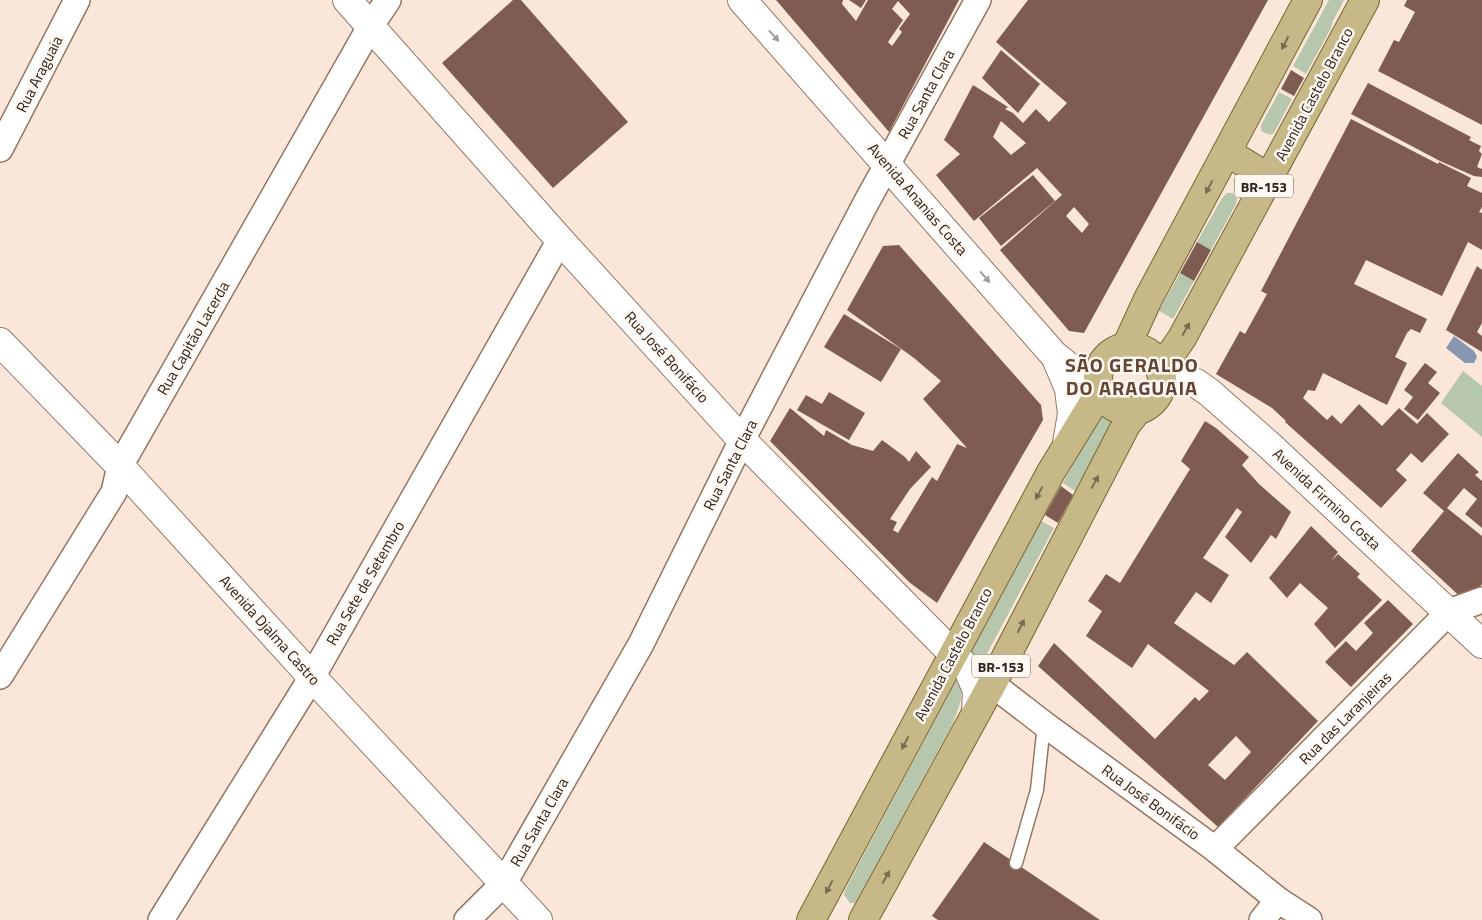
<svg xmlns="http://www.w3.org/2000/svg" width="1482" height="920" font-family="'Titillium Web',sans-serif">
	<style>
		.green { fill: #b7c7ad }
		.water { fill: #8897b1 }
		.building { fill: #7f5c52; fill-rule: evenodd }
		.lines { fill: none; stroke-linecap: round; stroke-linejoin: round }
		.service-casing { stroke: #947661; stroke-width: 15 }
		.minor-casing { stroke: #947661; stroke-width: 28 }
		.tertiary-casing { stroke: #947661; stroke-width: 30 }
		.secondary-casing { stroke: #947661; stroke-width: 30 }
		.primary-casing { stroke: #78642d; stroke-width: 30 }
		.service { stroke: #fff; stroke-width: 12 }
		.minor { stroke: #fff; stroke-width: 25 }
		.tertiary { stroke: #fff; stroke-width: 28 }
		.secondary { stroke: #fff; stroke-width: 28 }
		.primary { stroke: #c7b888; stroke-width: 28 }
		.oneway { fill: #a09b97 }
		.oneway2 { fill: #7a6c50 }
		.labels { text-anchor: middle; dominant-baseline: central; stroke-width: 5; stroke-linejoin: round; paint-order: stroke }
		.shield { fill: #fef7f2; stroke: #6b6059; stroke-width: 1 }
		.shield-label { font-size: 14px; font-weight: bold; fill: #2c2017 }
		.street-label { font-size: 15px; fill: #2c2017; stroke: #fef7f2 }
		.district-label { font-size: 20px; font-weight: bold; letter-spacing: 1px; fill: #624633; stroke: #fef7f2 }
	</style>
	<rect width="100%" height="100%" fill="#fbe7d9"/>
	<g class="green">
		<path d="M1329,0H1344L1333,21L1331,28L1306,74L1293,66Z"/>
		<path d="M1279,92L1292,99L1274,133L1270,135L1261,131V125Z"/>
		<path d="M1227,193H1233L1237,199L1235,206L1211,250L1197,242L1222,198Z"/>
		<path d="M1180,273L1194,281L1173,319L1159,311Z"/>
		<path d="M1463,371L1482,386V437L1441,403Z"/>
		<path d="M1103,417H1108L1111,421L1110,426L1075,491L1063,483L1097,421Z"/>
		<path d="M1041,521L1054,528L981,665L969,649Z"/>
		<path d="M956,681C967,696 958,707 953,723L855,903H850L844,895L845,890Z"/>
	</g>
	<path class="water" d="M1454,336L1474,351L1477,357L1474,363H1465L1446,348Z"/>
	<g class="building">
		<path d="M513,0H521L628,122L553,188L442,63Z"/>
		<path d="M776,0H843L842,4L856,21L868,0H959L889,132ZM898,1L910,14L899,29L902,32L892,46L888,42L903,20L892,9Z"/>
		<path d="M849,0H866L861,8Z"/>
		<path d="M1028,0H1268L1084,333L1069,331L1000,250L1062,195L1037,168L974,221L936,175L960,154L944,140L973,85L1008,107L1005,109L1013,113L1023,123L1036,109L1049,122L1067,103L996,42ZM1001,121L1026,143L1011,155L993,137ZM1074,207L1089,224L1082,233L1066,216Z"/>
		<path d="M1407,0H1482V125L1378,71L1394,40L1399,42L1415,12L1404,6Z"/>
		<path d="M1001,50L1040,84L1018,113L982,78Z"/>
		<path d="M1291,70L1304,78L1294,96L1281,89Z"/>
		<path d="M1368,83L1471,137L1469,140L1481,146L1479,151L1482,154L1477,167L1482,169V177L1474,176L1440,161L1351,114Z"/>
		<path d="M1351,119L1438,164L1439,162L1471,178L1467,186L1482,193V207L1479,212L1482,213V250L1468,242L1442,296L1366,260L1354,284L1427,319L1420,333L1411,329L1407,333L1395,357L1407,363L1387,405L1323,373L1315,391L1308,390L1303,398L1327,420L1332,415L1341,424L1359,404L1382,426L1399,408L1417,424L1427,413L1449,434L1422,463L1411,453L1396,470L1407,480L1381,508L1285,422L1286,421L1272,408L1216,374L1240,331L1245,334L1267,294L1261,291Z"/>
		<path d="M1033,175L1055,201L1001,246L979,218Z"/>
		<path d="M1197,242L1211,250L1194,281L1180,273Z"/>
		<path d="M899,245L1041,405L1043,420L937,603L909,582L770,441L790,408L824,436L826,430L852,445L873,451L882,440L905,457L909,462L916,451L931,467L910,489L890,519L897,522L893,530L898,533L932,477L937,481L957,444L967,448L923,399L941,381L914,358L847,310L883,246Z"/>
		<path d="M1477,266L1482,270V323L1477,332L1482,336V352L1446,330Z"/>
		<path d="M844,314L901,349L881,382L824,347Z"/>
		<path d="M1425,363L1437,372L1428,383L1440,393L1418,420L1404,409L1413,397L1404,390Z"/>
		<path d="M829,392L865,413L849,440L797,410L806,395L822,404Z"/>
		<path d="M1205,421L1216,428L1249,457L1242,465L1259,484L1291,512L1276,539L1271,535L1251,563L1225,537L1242,512L1237,508L1203,558L1229,575L1211,603L1196,592L1174,623L1234,665L1247,652L1318,721L1218,827L1038,666L1054,643L1155,739L1195,697L1199,701L1209,691L1148,644L1132,668L1086,636L1102,611L1088,601L1106,574L1120,583L1190,469L1181,461ZM1236,736L1251,752L1225,780L1208,765Z"/>
		<path d="M1458,453L1479,472L1475,475L1482,481V528L1465,514L1477,499L1464,488L1447,508L1482,536V584L1467,603L1411,551L1444,511L1423,493Z"/>
		<path d="M1061,486L1073,495L1058,523L1045,515Z"/>
		<path d="M1311,526L1338,552L1331,561L1338,554L1360,574L1357,577L1382,600L1335,648L1314,624L1328,608L1300,583L1287,598L1269,578Z"/>
		<path d="M1388,600L1413,624L1351,687L1325,662L1346,641L1356,651L1373,633L1364,623Z"/>
		<path d="M984,842L1100,920H938L932,916Z"/>
	</g>
	<g class="lines">
		<g class="service-casing">
			<path id="service" d="M1016,863L1037,790L1044,724"/>
		</g>
		<g class="minor-casing">
			<g id="minor">
				<path d="M0,149L77,0"/>
				<path d="M0,676L114,492L120,466L370,27L388,0"/>
				<path d="M992,684L1044,724L1215,849L1278,900L1309,920"/>
				<path d="M1215,849L1449,612L1482,600"/>
				<path d="M161,920L312,677L560,240"/>
				<path d="M467,920L504,883L641,644L742,440L867,201L978,0"/>
				<path d="M1262,920L1278,900"/>
			</g>
		</g>
		<g class="tertiary-casing">
			<g id="tertiary">
				<path d="M347,0L560,240L742,440L968,669L977,691L976,713"/>
				<path d="M0,342L120,466L312,677L538,920"/>
				<path d="M1160,370L1196,383L1210,393L1270,446L1482,644"/>
			</g>
		</g>
		<g class="secondary-casing">
			<g id="secondary">
				<path d="M742,0L1054,355L1100,392"/>
				<path d="M1056,358L1069,389L1072,414L1067,443"/>
			</g>
		</g>
		<g class="primary-casing">
			<g id="primary">
				<path d="M1227,152L1269,178"/>
				<path d="M1126,347L1148,299L1308,0"/>
				<circle cx="1130" cy="379" r="32"/>
				<path d="M1160,370L1182,338L1365,0"/>
				<path d="M811,920L1051,472L1100,392"/>
				<path d="M863,920L992,684L1126,425L1137,411"/>
			</g>
		</g>
		<use href="#service" class="service"/>
		<use href="#minor" class="minor"/>
		<use href="#tertiary" class="tertiary"/>
		<use href="#secondary" class="secondary"/>
		<use href="#primary" class="primary"/>
	</g>
	<defs><path id="oneway-solid" d="M-6-.8H1V-3.2L6.5 0L1 3.2V.8H-6Z" transform="scale(1.25)"/></defs>
	<g class="oneway">
		<use href="#oneway-solid" transform="translate(774 36) rotate(48)"/>
		<use href="#oneway-solid" transform="translate(985 277) rotate(49)"/>
	</g>
	<g class="oneway2">
		<use href="#oneway-solid" transform="translate(1285 43) rotate(117)"/>
		<use href="#oneway-solid" transform="translate(1209 187) rotate(118)"/>
		<use href="#oneway-solid" transform="translate(1186 329) rotate(-61)"/>
		<use href="#oneway-solid" transform="translate(1095 482) rotate(-62)"/>
		<use href="#oneway-solid" transform="translate(1039 493) rotate(118)"/>
		<use href="#oneway-solid" transform="translate(1021 626) rotate(-63)"/>
		<use href="#oneway-solid" transform="translate(905 743) rotate(118)"/>
		<use href="#oneway-solid" transform="translate(886 877) rotate(-61)"/>
		<use href="#oneway-solid" transform="translate(829 887) rotate(118)"/>
	</g>
	<g class="labels">
		<g class="shield">
			<rect x="1235" y="174.5" width="58" height="23" rx="4"/>
			<rect x="972" y="654.5" width="58" height="23" rx="4"/>
		</g>
		<g class="shield-label">
			<text x="1264" y="186">BR-153</text>
			<text x="1001" y="666">BR-153</text>
		</g>
		<g class="street-label">
			<text transform="translate(39 74) rotate(-63)">Rua Araguaia</text>
			<text transform="translate(926 94) rotate(-61)">Rua Santa Clara</text>
			<text transform="translate(1314 94) rotate(-62)">Avenida Castelo Branco</text>
			<text transform="translate(918 199) rotate(49)">Avenida Ananias Costa</text>
			<text transform="translate(193 338) rotate(-60)">Rua Capitão Lacerda</text>
			<text transform="translate(667 357) rotate(48)">Rua José Bonifácio</text>
			<text transform="translate(730 465) rotate(-63)">Rua Santa Clara</text>
			<text transform="translate(1327 499) rotate(43)">Avenida Firmino Costa</text>
			<text transform="translate(365 583) rotate(-60)">Rua Sete de Setembro</text>
			<text transform="translate(270 630) rotate(48)">Avenida Djalma Castro</text>
			<text transform="translate(953 654) rotate(-62)">Avenida Castelo Branco</text>
			<text transform="translate(1345 718) rotate(-45)">Rua das Laranjeiras</text>
			<text transform="translate(1151 802) rotate(36)">Rua José Bonifácio</text>
			<text transform="translate(539 822) rotate(-60)">Rua Santa Clara</text>
		</g>
		<g class="district-label">
			<text x="1132" y="364">SÃO GERALDO<tspan x="1132" dy="23">DO ARAGUAIA</tspan></text>
		</g>
	</g>
</svg>
